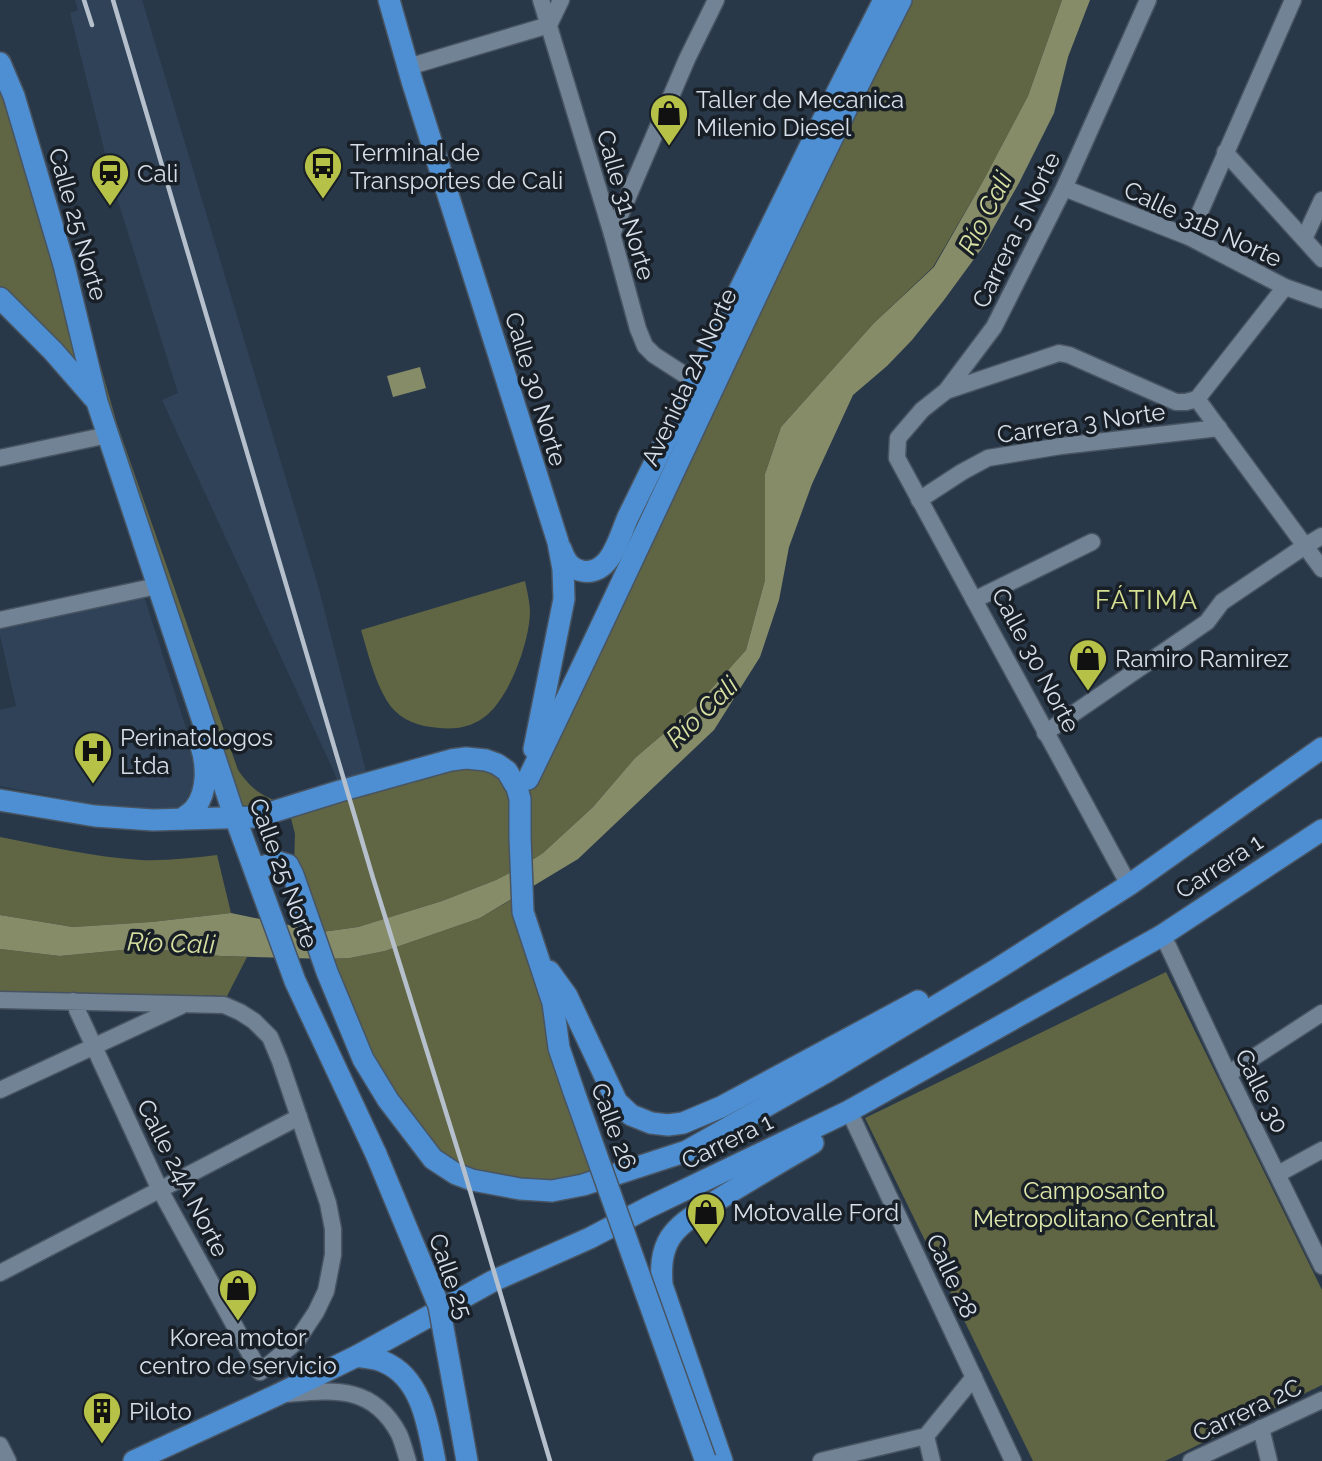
<svg xmlns="http://www.w3.org/2000/svg" width="1322" height="1461" font-family="Raleway,sans-serif">
	<style>
		.built { fill: #2f4258 }
		.green { fill: #606543 }
		.water { fill: #878c68 }
		.lines { fill: none; stroke-linecap: round; stroke-linejoin: round }
		.minor-casing { stroke: #485462; stroke-width: 19 }
		.major-casing { stroke: #485462; stroke-width: 24 }
		.minor { stroke: #728396; stroke-width: 16 }
		.major { stroke: #4d8fd2; stroke-width: 21 }
		.rail { stroke: #b6c0cc; stroke-width: 4.5 }
		.major-bridge-casing { stroke: #485462; stroke-width: 24; stroke-linecap: butt }
		.major-bridge { stroke: #4d8fd2; stroke-width: 21 }
		.labels { text-anchor: middle; dominant-baseline: central; stroke-width: 7; stroke-linejoin: round; paint-order: stroke }
		.poi-label { font-size: 24px; fill: #d5dee9; stroke: #181f26; text-anchor: start }
		.street-label { font-size: 24px; fill: #d5dee9; stroke: #181f26 }
		.park-label { font-size: 24px; fill: #dfe8aa; stroke: #181f26 }
		.water-label { font-size: 26px; font-style: italic; fill: #d7dfa1; stroke: #181f26 }
		.neighbourhood-label { font-size: 26px; letter-spacing: 2px; fill: #d6e092; stroke: #181f26 }
	</style>
	<rect width="100%" height="100%" fill="#293849"/>
	<g class="built">
		<path d="M75,0H142L317,582L369,783L340,791L335,774L162,400L178,393L113,185L70,13L78,10Z"/>
		<path d="M142,590L194,753L196,779L191,791L184,802L173,810H153L97,805L0,786V710L16,706L0,635V620Z"/>
	</g>
	<g class="green">
		<path d="M901,0H1062L1028,96L982,183L933,267L874,323L781,427L765,474V580L746,650L696,706L635,758L593,807L543,853L521,867L496,880L442,901L358,927L322,932L294,866L295,834L288,807L236,818L97,402L0,298V63L50,188L117,424L238,770C254,793 264,796 288,806L486,760L517,788Z"/>
		<path d="M525,581C527,591 530,602 530,613C529,643 509,700 483,718C468,729 449,730 431,727C413,725 397,717 387,701C374,680 368,653 361,630Z"/>
		<path d="M0,837C47,846 93,857 141,860C166,861 192,858 217,855L231,913L151,922L73,927L0,915Z"/>
		<path d="M521,894L602,1177L583,1185L456,1174L388,1100L328,959L350,958L385,951L480,918Z"/>
		<path d="M143,948L221,956L247,957L227,996L0,991V949L60,956Z"/>
		<path d="M1166,972L1322,1290V1385L1165,1461H1033L865,1118Z"/>
	</g>
	<g class="water">
		<path d="M1062,0H1090L1068,57L1054,113L1019,183L982,248L944,300L912,340L887,366L853,395L812,484L789,547L779,600L760,657L714,730L578,859L480,918L385,951L350,958L328,959L221,956L143,948L60,956L0,949V915L73,927L151,922L231,913L322,932L358,927L442,901L496,880L521,867L543,853L593,807L635,758L696,706L746,650L765,580V474L781,427L874,323L934,267L982,183L1028,96Z"/>
		<path d="M420,367L426,388L393,397L387,376Z"/>
	</g>
	<g class="lines">
		<g class="minor-casing">
			<g id="minor">
				<path d="M541,0L612,234L638,329L645,346L654,355L702,386"/>
				<path d="M408,67L549,25L561,0"/>
				<path d="M1225,152L1322,259"/>
				<path d="M1064,188L1189,237L1285,287L1322,300"/>
				<path d="M612,234L687,59L716,0"/>
				<path d="M1189,237L1293,0"/>
				<path d="M1304,239L1322,200"/>
				<path d="M946,391L1059,353L1069,355L1176,402H1186L1197,399L1285,287"/>
				<path d="M1197,399L1322,569"/>
				<path d="M0,458L108,435"/>
				<path d="M919,500L962,472L988,458L1061,446L1219,428"/>
				<path d="M974,600L1092,542"/>
				<path d="M0,620L157,586"/>
				<path d="M1045,733L1207,622L1222,602L1305,546L1322,536"/>
				<path d="M1129,885L897,458L898,438L922,410L946,391L994,327L1064,188L1148,0"/>
				<path d="M1161,936L1168,946L1228,1074L1322,1266"/>
				<path d="M0,1000L224,1005L240,1012L254,1021L270,1037L280,1061L328,1203L333,1229V1255L326,1291L316,1312L296,1342L260,1372L160,1190L73,1001"/>
				<path d="M1228,1074L1322,1013"/>
				<path d="M0,1090L181,1006"/>
				<path d="M849,1111L1013,1461"/>
				<path d="M1278,1174L1322,1150"/>
				<path d="M0,1273L299,1117"/>
				<path d="M287,1394C334,1390 373,1385 399,1434C403,1443 405,1452 408,1461"/>
				<path d="M1261,1428L1269,1461"/>
				<path d="M926,1436L932,1461"/>
				<path d="M0,1445L8,1461"/>
				<path d="M821,1461L926,1436L974,1377"/>
				<path d="M1191,1461L1322,1400"/>
			</g>
		</g>
		<g class="major-casing">
			<g id="major">
				<path d="M389,0L412,81L558,542L563,569L564,599L534,749"/>
				<path d="M0,63L14,96L64,265L97,402L231,806L295,981L376,1154"/>
				<path d="M0,298L53,351L94,398"/>
				<path d="M561,549C565,560 570,569 582,571C611,576 619,537 628,517L820,126L884,0"/>
				<path d="M528,779C654,520 770,257 901,0"/>
				<path d="M0,800L95,816L153,820L256,817L340,791L451,760L466,758L486,760L497,764L507,771L517,788L520,799V837L523,912L553,1003L559,1048L574,1092"/>
				<path d="M182,819C187,815 192,812 195,808C208,791 207,765 201,746"/>
				<path d="M255,869L278,862L288,865L293,875L327,972L363,1059L388,1100L433,1159L456,1174L472,1180L520,1189L552,1191L583,1185L687,1151L828,1071L994,971L1129,885L1322,748"/>
				<path d="M549,971L567,996L617,1102L631,1115L651,1123L668,1125L683,1123L721,1107L918,1001"/>
				<path d="M357,1356C365,1358 376,1358 384,1362C422,1378 428,1426 435,1461"/>
				<path d="M459,1416L467,1461"/>
				<path d="M134,1461L277,1395L357,1356L493,1281L590,1238L647,1208L849,1111L1161,936L1322,830"/>
				<path d="M722,1461L662,1285C661,1268 661,1253 670,1238C680,1222 700,1212 716,1201C748,1181 780,1162 813,1143"/>
			</g>
		</g>
		<use href="#minor" class="minor"/>
		<use href="#major" class="major"/>
		<g class="rail">
			<path d="M84,0L92,25"/>
			<path d="M113,0L373,878L463,1167L550,1461"/>
		</g>
		<g class="major-bridge-casing">
			<g id="major-bridge">
				<path d="M574,1092L705,1459"/>
				<path d="M376,1154L439,1306L459,1416"/>
			</g>
		</g>
		<use href="#major-bridge" class="major-bridge"/>
	</g>
	<defs>
		<g id="shop-pin" transform="scale(2.0125)"><path d="M0 17L-7.5 6A9.5 9.5 0 1 1 7.5 6Z" fill="#b6c148" stroke="#181f26"/><path d="M-5-2.5h2.3a2.7 3.5 0 0 1 5.4 0H5L5.5 6h-11ZM-1.5-2.5h3a1.5 2.3 0 0 0-3 0Z" fill="#111"/></g>
		<g id="bus-pin" transform="scale(2.0125)"><path d="M0 17L-7.5 6A9.5 9.5 0 1 1 7.5 6Z" fill="#b6c148" stroke="#181f26"/><path d="M-5-6H5V4H4V6H2V4H-2V6H-4V4H-5ZM-3.5-4V0h7V-4ZM-3.5 1.2v1.5H-2V1.2ZM2 1.2v1.5H3.5V1.2Z" fill="#111"/></g>
		<g id="station-pin" transform="scale(2.0125)"><path d="M0 17L-7.5 6A9.5 9.5 0 1 1 7.5 6Z" fill="#b6c148" stroke="#181f26"/><path d="M-3-6H3Q5-6 5-4V2Q5 4 3 4L4.5 6H3L1.5 4h-3L-3 6H-4.5L-3 4Q-5 4-5 2V-4Q-5-6-3-6ZM-3.5-4v3h7v-3ZM-3.5 1v1.5H-2V1ZM2 1v1.5H3.5V1Z" fill="#111"/></g>
		<g id="hospital-pin" transform="scale(2.0125)"><path d="M0 17L-7.5 6A9.5 9.5 0 1 1 7.5 6Z" fill="#b6c148" stroke="#181f26"/><path d="M-5-5h3v3.5h4V-5h3V5h-3V1.5h-4V5h-3Z" fill="#111"/></g>
		<g id="building-pin" transform="scale(2.0125)"><path d="M0 17L-7.5 6A9.5 9.5 0 1 1 7.5 6Z" fill="#b6c148" stroke="#181f26"/><path d="M-4-6H4V6H1V3H-1V6H-4ZM-2.5-4.3h1.7v1.8h-1.7ZM.8-4.3h1.7v1.8H.8ZM-2.5-1h1.7V.8h-1.7ZM.8-1h1.7V.8H.8Z" fill="#111"/></g>
	</defs>
	<g fill-rule="evenodd">
		<use href="#shop-pin" x="669" y="113"/>
		<use href="#bus-pin" x="323" y="166"/>
		<use href="#station-pin" x="110" y="173"/>
		<use href="#shop-pin" x="1088" y="658"/>
		<use href="#hospital-pin" x="93" y="751"/>
		<use href="#shop-pin" x="706" y="1212"/>
		<use href="#shop-pin" x="238" y="1288"/>
		<use href="#building-pin" x="102" y="1411"/>
	</g>
	<g class="labels">
		<g class="poi-label">
			<text x="696" y="99">Taller de Mecanica<tspan x="696" dy="28">Milenio Diesel</tspan></text>
			<text x="350" y="152">Terminal de<tspan x="350" dy="28">Transportes de Cali</tspan></text>
			<text x="137" y="173">Cali</text>
			<text x="1115" y="658">Ramiro Ramirez</text>
			<text x="120" y="737">Perinatologos<tspan x="120" dy="28">Ltda</tspan></text>
			<text x="733" y="1212">Motovalle Ford</text>
			<text x="238" y="1337" text-anchor="middle">Korea motor<tspan x="238" dy="28">centro de servicio</tspan></text>
			<text x="129" y="1411">Piloto</text>
		</g>
		<g class="street-label">
			<text transform="translate(626 205) rotate(74)">Calle 31 Norte</text>
			<text transform="translate(78 224) rotate(74)">Calle 25 Norte</text>
			<text transform="translate(1203 224) rotate(25)">Calle 31B Norte</text>
			<text transform="translate(1016 230) rotate(-64)">Carrera 5 Norte</text>
			<text transform="translate(689 377) rotate(-65)">Avenida 2A Norte</text>
			<text transform="translate(536 389) rotate(73)">Calle 30 Norte</text>
			<text transform="translate(1081 423) rotate(-8)">Carrera 3 Norte</text>
			<text transform="translate(1036 660) rotate(62)">Calle 30 Norte</text>
			<text transform="translate(1219 866) rotate(-33)">Carrera 1</text>
			<text transform="translate(284 873) rotate(70)">Calle 25 Norte</text>
			<text transform="translate(1262 1091) rotate(64)">Calle 30</text>
			<text transform="translate(614 1126) rotate(70)">Calle 26</text>
			<text transform="translate(727 1141) rotate(-26)">Carrera 1</text>
			<text transform="translate(183 1178) rotate(63)">Calle 24A Norte</text>
			<text transform="translate(451 1276) rotate(71)">Calle 25</text>
			<text transform="translate(952 1276) rotate(65)">Calle 28</text>
			<text transform="translate(1247 1410) rotate(-25)">Carrera 2C</text>
		</g>
		<g class="park-label">
			<text x="1094" y="1190">Camposanto<tspan x="1094" dy="28">Metropolitano Central</tspan></text>
		</g>
		<g class="water-label">
			<text transform="translate(985 213) rotate(-63)">Río Cali</text>
			<text transform="translate(702 712) rotate(-44)">Río Cali</text>
			<text transform="translate(171 943) rotate(2)">Río Cali</text>
		</g>
		<g class="neighbourhood-label">
			<text x="1147" y="600">FÁTIMA</text>
		</g>
	</g>
</svg>
